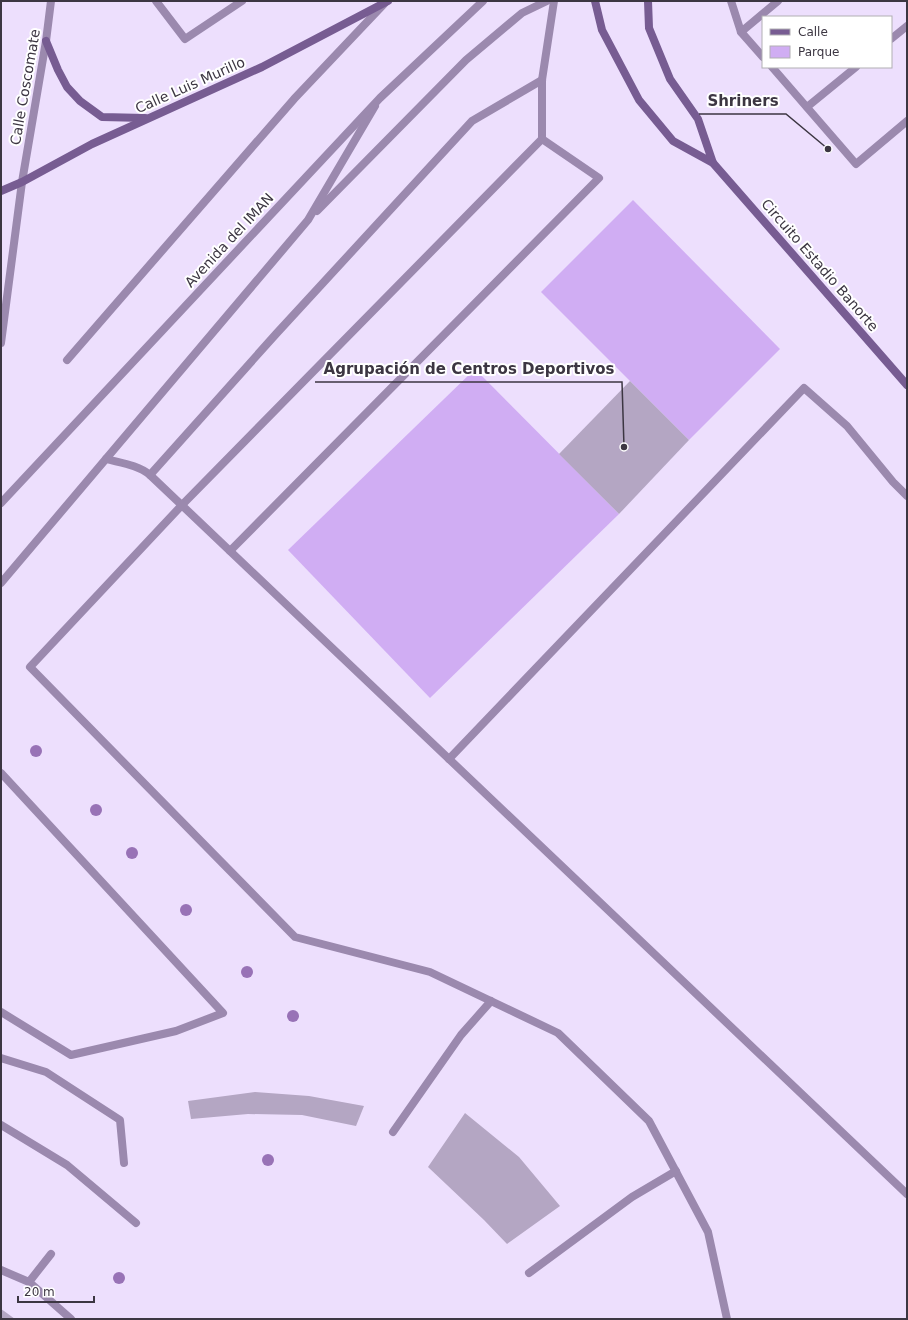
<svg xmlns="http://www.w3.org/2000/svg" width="908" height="1320" font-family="'DejaVu Sans',sans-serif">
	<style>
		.green { fill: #d0adf3 }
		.building { fill: #b4a6c3 }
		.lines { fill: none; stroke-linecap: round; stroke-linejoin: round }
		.lane { stroke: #9b89ae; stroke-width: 8 }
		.street { stroke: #9b89ae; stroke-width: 8 }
		.secondary { stroke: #775c92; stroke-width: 8 }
		.tree { fill: #9872b6 }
		.labels { text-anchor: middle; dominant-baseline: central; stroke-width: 4; stroke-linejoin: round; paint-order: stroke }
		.street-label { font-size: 14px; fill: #3c3642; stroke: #fff }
		.leader { fill: none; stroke: #3c3642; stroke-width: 1.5 }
		.callout-dot { fill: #3c3642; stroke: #fff; stroke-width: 1.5 }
		.callout-label { font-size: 15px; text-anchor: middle; font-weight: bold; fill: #3c3642; stroke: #fff; stroke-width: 4; stroke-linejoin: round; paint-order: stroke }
	</style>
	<rect width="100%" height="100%" fill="#eddffd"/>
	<g class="green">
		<path d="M633,200L780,349L689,440L541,292Z"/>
		<path d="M475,369L619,514L430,698L288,550Z"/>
	</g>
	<g class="building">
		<path d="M630,381L689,440L619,514L559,454Z"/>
		<path d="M255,1092L309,1096L364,1106L356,1126L302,1115L248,1114L191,1119L188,1101Z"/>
		<path d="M465,1113L519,1157L560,1206L507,1244L484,1220L428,1167Z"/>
		<path d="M1,1309L4,1311L15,1319H1Z"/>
	</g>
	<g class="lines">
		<g class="lane">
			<path d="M156,1L185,39L242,1"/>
			<path d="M554,1L542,80V139L182,505L30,667L295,937L430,972L558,1033L649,1121L708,1232L727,1319"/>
			<path d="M731,1L741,32L763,57"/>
			<path d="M741,32L778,1"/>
			<path d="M891,39L907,26"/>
			<path d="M772,67L856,164L907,121"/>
			<path d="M807,107L856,67"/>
			<path d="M317,211L466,60L522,13L547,1"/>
			<path d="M67,360L294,99L384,4"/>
			<path d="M106,459C121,463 138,465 150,475L907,1194"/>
			<path d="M150,475L276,334L472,121L542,80"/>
			<path d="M230,551L599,178L542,139"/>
			<path d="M1,583L308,220L375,106"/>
			<path d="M449,759L804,388L847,426L893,482L907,496"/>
			<path d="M1,773L223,1013L176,1031L71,1055L1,1012"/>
			<path d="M1,1058L46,1072L120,1120L124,1163"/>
			<path d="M1,1270L29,1282L71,1319"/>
			<path d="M29,1282L51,1254"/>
		</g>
		<g class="street">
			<path d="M1,343L22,182L46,41L51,1"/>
			<path d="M1,503L380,98L483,1"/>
			<path d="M1,1125L67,1165L136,1223"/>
			<path d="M393,1132L461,1035L491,1001"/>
			<path d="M529,1273L632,1197L676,1171"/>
		</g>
		<g class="secondary">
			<path d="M595,1L602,30L639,100L673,141L713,163L907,385"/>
			<path d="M648,1L649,28L670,79L698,119L713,163"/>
			<path d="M46,41L58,70L67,87L80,101L102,117L145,118"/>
			<path d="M1,191L22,182L92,144L262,67L388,1"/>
		</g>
	</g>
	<g class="tree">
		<circle cx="36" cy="751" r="6"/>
		<circle cx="96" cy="810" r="6"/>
		<circle cx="132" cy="853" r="6"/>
		<circle cx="186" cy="910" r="6"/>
		<circle cx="247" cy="972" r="6"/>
		<circle cx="293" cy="1016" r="6"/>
		<circle cx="268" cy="1160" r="6"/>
		<circle cx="119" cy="1278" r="6"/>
	</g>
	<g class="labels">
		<g class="street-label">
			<text transform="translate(190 85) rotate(-24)">Calle Luis Murillo</text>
			<text transform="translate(25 87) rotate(-80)">Calle Coscomate</text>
			<text transform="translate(229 240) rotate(-47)">Avenida del IMAN</text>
			<text transform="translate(820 265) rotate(49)">Circuito Estadio Banorte</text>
		</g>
	</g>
	<path class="leader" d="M828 149L786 114H699M624 447L622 382H315"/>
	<g class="callout-dot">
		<circle cx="828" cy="149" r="4"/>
		<circle cx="624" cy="447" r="4"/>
	</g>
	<g class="callout-label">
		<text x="743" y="106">Shriners</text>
		<text x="469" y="374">Agrupación de Centros Deportivos</text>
	</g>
	<rect width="908" height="1320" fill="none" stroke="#3c3642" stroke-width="4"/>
	<rect x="762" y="16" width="130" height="52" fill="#ffffff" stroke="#b1afb3"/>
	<rect x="770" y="29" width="20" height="6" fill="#775c92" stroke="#b1afb3"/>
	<text x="798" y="36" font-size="12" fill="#3c3642">Calle</text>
	<rect x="770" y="46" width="20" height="12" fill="#d0adf3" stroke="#b1afb3"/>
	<text x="798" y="56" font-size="12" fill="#3c3642">Parque</text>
	<path d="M18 1296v6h76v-6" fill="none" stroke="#3c3642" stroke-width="2"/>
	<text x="24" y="1296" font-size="12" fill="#3c3642" stroke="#ffffff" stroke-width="3" paint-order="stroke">20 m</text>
</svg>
